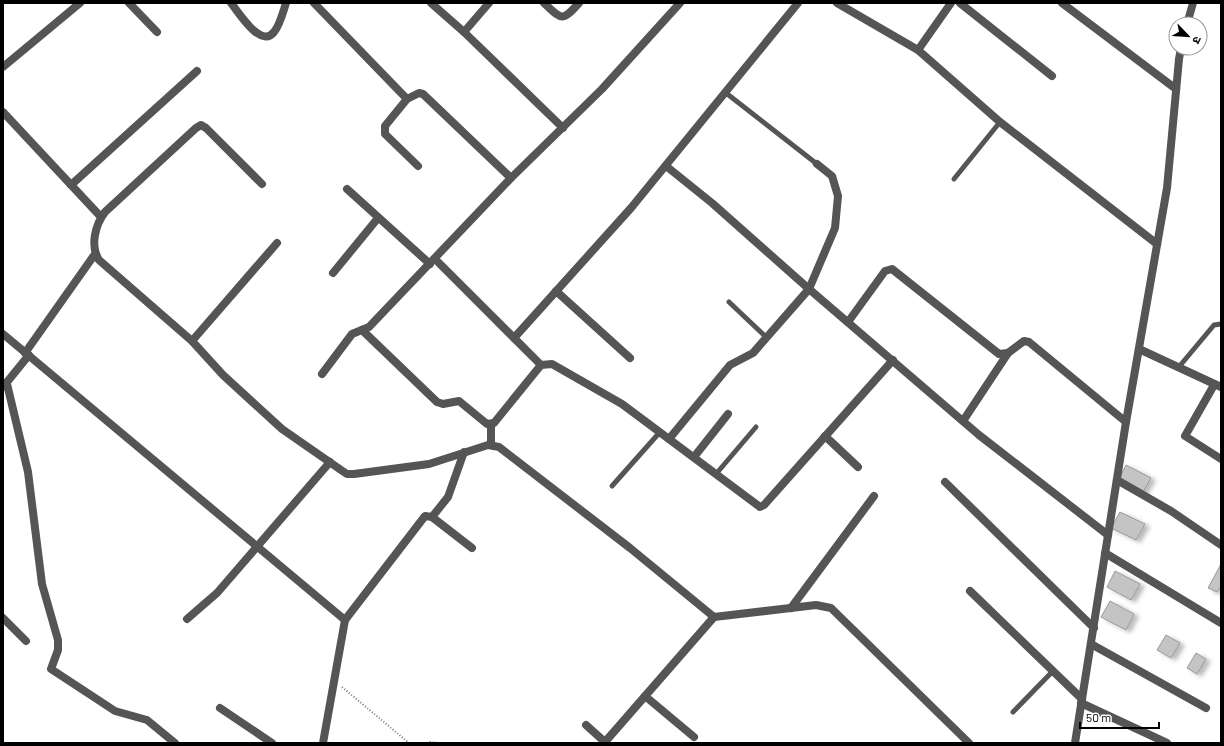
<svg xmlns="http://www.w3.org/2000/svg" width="1224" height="746" font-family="Barlow,'Noto Sans Devanagari',sans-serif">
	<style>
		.building { fill: #c4c4c4; stroke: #999; filter: url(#shadow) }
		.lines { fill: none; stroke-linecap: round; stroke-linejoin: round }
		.path { stroke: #777; stroke-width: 2; stroke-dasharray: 1 2; stroke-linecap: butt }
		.service { stroke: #555; stroke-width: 5 }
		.minor { stroke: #555; stroke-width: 8 }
	</style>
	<defs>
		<filter id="shadow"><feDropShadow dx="4.5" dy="2.5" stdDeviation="2" flood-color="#0004"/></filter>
	</defs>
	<rect width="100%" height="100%" fill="#fff"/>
	<g class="building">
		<path d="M1126,465L1151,478L1142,494L1118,481Z"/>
		<path d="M1120,512L1145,524L1136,540L1111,528Z"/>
		<path d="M1221,564V586L1217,592L1208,588Z"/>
		<path d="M1115,571L1140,584L1131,600L1107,587Z"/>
		<path d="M1110,601L1134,614L1126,630L1101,617Z"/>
		<path d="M1166,635L1180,643L1171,658L1157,650Z"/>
		<path d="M1196,653L1206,659L1197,674L1187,668Z"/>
	</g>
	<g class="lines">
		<g class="path">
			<path d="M342,687L409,743"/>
			<path d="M427,743L430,742L438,743"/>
		</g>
		<g class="service">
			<path d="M726,93L817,164"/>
			<path d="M954,179L1000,122"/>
			<path d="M729,302L767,338"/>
			<path d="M1178,368L1214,325L1221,324"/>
			<path d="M716,474L756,427"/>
			<path d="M612,486L660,432"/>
			<path d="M1013,712L1053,671"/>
		</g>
		<g class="minor">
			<path d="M129,3L157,32"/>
			<path d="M231,3C239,13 261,49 274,32C280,25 283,12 286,3"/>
			<path d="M314,3L407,99"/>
			<path d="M431,3L464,32L563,128"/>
			<path d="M544,3C562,20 562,22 579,3"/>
			<path d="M837,3L918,50L1000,122L1157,244"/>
			<path d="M960,3L1052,76"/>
			<path d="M1062,3L1176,89"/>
			<path d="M1187,24L1193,3"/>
			<path d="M464,32L489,3"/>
			<path d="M918,50L951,3"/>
			<path d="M3,67L80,3"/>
			<path d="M3,112L101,217"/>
			<path d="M418,166L385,134V126L407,99L419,93L423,94L511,178"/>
			<path d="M666,166L712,203L809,289L979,435L1108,535"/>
			<path d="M262,184L206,128L201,125L196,128L105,212C95,225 90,246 99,260L192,341L223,375L282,429L341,470L347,474H354L429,464L488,445L499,447L630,548L714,617L816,605L831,608L969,743"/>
			<path d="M71,185L197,71"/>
			<path d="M347,189L430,264"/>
			<path d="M435,259L541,365"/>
			<path d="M333,273L378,218"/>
			<path d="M556,291L630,358"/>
			<path d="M848,322L885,271L892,269L999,354L1008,353L1024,341L1029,342L1126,422"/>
			<path d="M362,330L437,402L443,404L459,401L487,424L494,423L541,365L552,364L622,404L760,507L764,505L893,360"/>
			<path d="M3,334L345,620"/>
			<path d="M514,338L631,208L798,3"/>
			<path d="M192,341L277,243"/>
			<path d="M1139,349L1221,387"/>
			<path d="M25,353L95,254"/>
			<path d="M322,374L352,334L369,327L511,178L602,89L680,3"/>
			<path d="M7,384L28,472L42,584L58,640V650L51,669L115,711L147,720L175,743"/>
			<path d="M1214,385L1185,436L1221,459"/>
			<path d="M3,387L29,355"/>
			<path d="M963,421L1008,353"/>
			<path d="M825,436L858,467"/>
			<path d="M669,439L730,365L753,353L809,289L835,228L838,196L832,176L817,164"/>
			<path d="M491,445V424"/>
			<path d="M694,457L728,414"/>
			<path d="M1117,480L1171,511L1221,545"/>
			<path d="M945,482L1094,628"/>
			<path d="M432,517L448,497L464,452"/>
			<path d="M1105,553L1221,623"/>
			<path d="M970,591L1082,699"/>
			<path d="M791,608L874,496"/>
			<path d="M3,618L26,641"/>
			<path d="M187,619L217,593L330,462"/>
			<path d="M1091,644L1206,708"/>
			<path d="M645,696L694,737"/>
			<path d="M1081,703L1167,743"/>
			<path d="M220,708L272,743"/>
			<path d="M586,725L606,743"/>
			<path d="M605,742L714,617"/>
			<path d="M323,743L345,620L425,516L432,517L472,548"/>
			<path d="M1075,743L1126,422L1167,188L1179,59L1181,48"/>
		</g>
	</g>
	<rect width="1224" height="746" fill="none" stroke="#000000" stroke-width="8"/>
	<g transform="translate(1188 36) rotate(115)"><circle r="19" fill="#ffffff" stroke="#999999"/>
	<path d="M0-3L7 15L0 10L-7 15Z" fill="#000000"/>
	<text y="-6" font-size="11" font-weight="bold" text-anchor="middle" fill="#000000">उ</text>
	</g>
	<path d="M1080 722v6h79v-6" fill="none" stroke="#000000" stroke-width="2"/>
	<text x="1086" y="722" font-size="12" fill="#000000" stroke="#ffffff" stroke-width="3" paint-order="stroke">50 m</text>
</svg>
